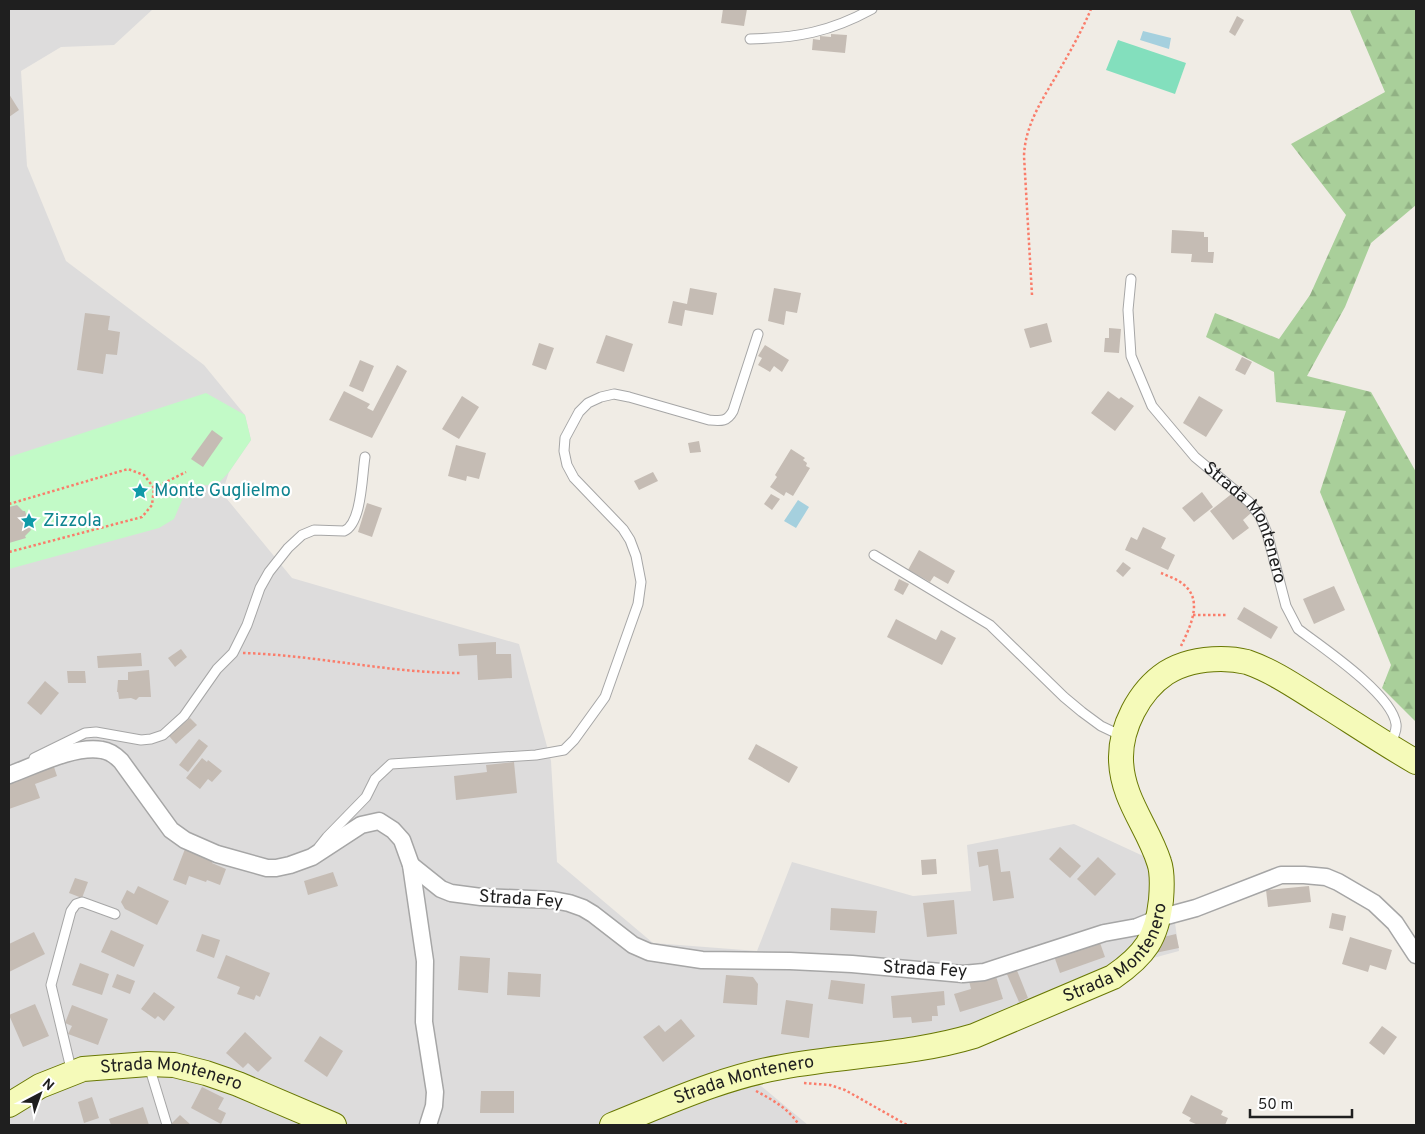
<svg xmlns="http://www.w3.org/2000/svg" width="1425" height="1134" font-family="Overpass,sans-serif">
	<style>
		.residential { fill: #dddcdc }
		.forest { fill: url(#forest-firs) }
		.park { fill: #c2fac7 }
		.pitch { fill: #83dfbd }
		.water { fill: #a5d0de }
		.building { fill: #c5bcb4 }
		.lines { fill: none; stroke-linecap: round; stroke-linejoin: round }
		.service-casing { stroke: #a6a6a6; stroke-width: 11 }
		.minor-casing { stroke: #a6a6a6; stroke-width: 19 }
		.secondary-casing { stroke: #697804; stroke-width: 26 }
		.path { stroke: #fa7d6b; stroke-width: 2.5; stroke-dasharray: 2.5 2.5; stroke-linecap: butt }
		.service { stroke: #fff; stroke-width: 9 }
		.minor { stroke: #fff; stroke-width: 16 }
		.secondary { stroke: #f5fab9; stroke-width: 24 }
		.labels { text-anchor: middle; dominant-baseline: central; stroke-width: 4.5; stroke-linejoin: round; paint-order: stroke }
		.culture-label { font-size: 18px; fill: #0d838f; stroke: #fff; text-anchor: start }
		.street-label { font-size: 18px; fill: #1f1f1f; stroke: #fff }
	</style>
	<defs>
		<pattern id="forest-firs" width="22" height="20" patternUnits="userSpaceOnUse" patternTransform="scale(1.25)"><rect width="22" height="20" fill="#a9cf9a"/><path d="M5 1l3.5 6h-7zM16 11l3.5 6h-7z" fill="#91b184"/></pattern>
	</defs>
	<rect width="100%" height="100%" fill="#f0ece5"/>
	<path class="residential" d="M9,9H153L114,45L61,47L21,71L27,166L66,261L204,365L245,415L251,440L229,472L222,493L292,578L519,644L551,761L557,862L653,943L757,951L792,862L913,896L971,891L967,845L1074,824L1167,867L1179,951L1142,961L959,1049L755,1081L808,1125H9Z"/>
	<path class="forest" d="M1362,9H1416V205L1371,243L1345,307L1307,376L1371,392L1416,472V722L1382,688L1391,665L1320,492L1346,411L1276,402L1274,372L1206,337L1215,313L1279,339L1310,295L1346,215L1291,144L1385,92L1350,10Z"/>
	<path class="park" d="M206,393L245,415L251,440L229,472L217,485H195L186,491L174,519L159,528L9,569V457Z"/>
	<path class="pitch" d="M1118,40L1186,63L1175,94L1106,70Z"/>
	<g class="water">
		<path d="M1143,31L1171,38L1169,49L1140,40Z"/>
		<path d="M798,500L809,507L796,528L784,521Z"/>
	</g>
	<g class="building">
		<path d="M723,9H747L744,26L721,23Z"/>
		<path d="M1237,16L1244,20L1235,36L1229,32Z"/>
		<path d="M831,34L847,35L845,53L812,50L813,39L820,40V36L831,37Z"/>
		<path d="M9,94L19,110L9,117Z"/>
		<path d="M1172,230L1204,232V237H1208V252H1214L1213,263L1191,262L1192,254L1171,253Z"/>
		<path d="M690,288L717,293L713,315L685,310L682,326L668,323L673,301L687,304Z"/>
		<path d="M774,288L801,293L797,313L786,311L784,325L768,321Z"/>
		<path d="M85,313L110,316L108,330L120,332L117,355L106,354L103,374L77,370Z"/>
		<path d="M1047,323L1052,342L1030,348L1024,329Z"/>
		<path d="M1109,328L1121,329L1119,353L1104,352L1105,338H1109Z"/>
		<path d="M606,335L633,344L624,372L596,363Z"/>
		<path d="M539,343L554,348L546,370L532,365Z"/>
		<path d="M765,345L789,360L782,372L774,366L770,372L758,365L762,358L758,356Z"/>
		<path d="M1242,357L1252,362L1245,375L1235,370Z"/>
		<path d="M360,360L374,366L363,392L349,386Z"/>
		<path d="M397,365L407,371L372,438L329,420L344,391L370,404L367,408L373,411Z"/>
		<path d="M1108,391L1119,399L1121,397L1134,406L1115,431L1091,413Z"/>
		<path d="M462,396L479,407L459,439L442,429Z"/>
		<path d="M1199,396L1223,410L1206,437L1183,423Z"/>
		<path d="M212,430L223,438L203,467L191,459Z"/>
		<path d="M699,441L701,452L690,453L688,443Z"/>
		<path d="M456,445L486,453L479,479L467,476L466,481L448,476Z"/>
		<path d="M791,449L805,458L803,460L807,463L806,466L810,468L793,496L786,492L784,496L770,487L777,477L775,475Z"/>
		<path d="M653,472L658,481L639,490L634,481Z"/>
		<path d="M1202,492L1213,507L1194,522L1182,508Z"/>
		<path d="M1234,492L1251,513L1243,520L1249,528L1233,540L1210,511Z"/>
		<path d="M771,494L780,499L772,510L764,504Z"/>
		<path d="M367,503L382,508L372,537L358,532Z"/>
		<path d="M17,505L23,511H25L31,530L25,536L26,538L9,543V507Z"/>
		<path d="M1143,527L1166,538L1161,548L1175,555L1168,570L1125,550L1131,537L1137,540Z"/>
		<path d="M919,550L955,571L948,584L934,576L930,582L908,570Z"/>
		<path d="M1123,562L1131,568L1123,577L1116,571Z"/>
		<path d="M899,579L909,584L903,595L894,590Z"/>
		<path d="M1334,586L1345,610L1314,624L1303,599Z"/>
		<path d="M1244,607L1278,627L1271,639L1237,619Z"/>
		<path d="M896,619L936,640L941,630L956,638L942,665L887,637Z"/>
		<path d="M496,642V654H511L512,678L478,680L477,655L459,656L458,644Z"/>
		<path d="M181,649L187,657L175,667L168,658Z"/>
		<path d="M141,653L142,666L98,668L97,656Z"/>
		<path d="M149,670L151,697H139L136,700L131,698L119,699L118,692H117L118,680H128V672Z"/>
		<path d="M67,671H85L86,683H68Z"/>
		<path d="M45,681L59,693L41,715L27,703Z"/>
		<path d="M190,718L197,725L176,744L169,736Z"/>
		<path d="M199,739L208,746L188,772L179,765Z"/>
		<path d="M756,744L798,767L789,783L748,759Z"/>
		<path d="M202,758L207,762L208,760L222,771L212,782L208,779L200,789L186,778Z"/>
		<path d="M514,762L517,793L456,800L454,776L487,772L486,765Z"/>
		<path d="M53,764L57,776L35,784L40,798L9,809V779Z"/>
		<path d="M1060,847L1081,866L1070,878L1049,859Z"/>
		<path d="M185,849L213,860L212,863L226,869L220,885L207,880L206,882L189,876L186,885L173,880Z"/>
		<path d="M998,849L1001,872L1010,871L1014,898L993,901L988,865L979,867L977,852Z"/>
		<path d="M1098,857L1116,874L1095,896L1077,879Z"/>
		<path d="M936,859L937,874L922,875L921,860Z"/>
		<path d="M333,872L338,886L308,895L304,881Z"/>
		<path d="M75,878L88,882L82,898L69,893Z"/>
		<path d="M138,886L169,901L157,925L125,909L121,902L127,890L134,894Z"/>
		<path d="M1309,886L1311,902L1268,907L1266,890Z"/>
		<path d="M954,900L957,934L927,937L923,903Z"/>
		<path d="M831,908L877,911L875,933L830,930Z"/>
		<path d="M1332,913L1346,916L1343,931L1329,928Z"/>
		<path d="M111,930L144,945L134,967L101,952Z"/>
		<path d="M34,932L45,954L9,972V944Z"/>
		<path d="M202,934L220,940L214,958L196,951Z"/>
		<path d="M1176,934L1179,948L1155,953L1159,938Z"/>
		<path d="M1350,937L1392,950L1386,970L1370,965L1368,972L1342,964Z"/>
		<path d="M1099,940L1105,957L1060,973L1054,956Z"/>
		<path d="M226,955L270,973L260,997L256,995L254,1000L237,994L240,987L217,978Z"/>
		<path d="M460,956L490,958L488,993L458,990Z"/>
		<path d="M80,963L109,974L102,995L72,985Z"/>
		<path d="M1016,968L1028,998L1019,1002L1006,972Z"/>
		<path d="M508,972L541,974L540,997L507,995Z"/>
		<path d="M995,973L1003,999L960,1012L954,994L971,989L969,981Z"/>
		<path d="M117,974L135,981L130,994L112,987Z"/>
		<path d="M726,975L753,977L758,984L757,1005L723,1003Z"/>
		<path d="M831,980L865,984L863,1004L828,999Z"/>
		<path d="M944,991L945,1005L937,1006L938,1016H932V1021L912,1023L911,1017L893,1018L891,996Z"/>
		<path d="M154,992L175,1007L164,1021L158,1016L155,1019L141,1009Z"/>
		<path d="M786,1000L813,1004L809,1038L781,1034Z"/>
		<path d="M35,1004L49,1036L23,1047L9,1015Z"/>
		<path d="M72,1005L108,1019L98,1045L68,1034L72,1026L65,1023Z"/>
		<path d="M681,1019L695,1036L663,1062L643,1037L659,1025L665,1032Z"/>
		<path d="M1382,1026L1397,1037L1384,1055L1369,1043Z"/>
		<path d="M245,1032L272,1058L258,1072L248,1063L243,1068L226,1053Z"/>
		<path d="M320,1036L343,1051L327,1077L304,1061Z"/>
		<path d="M202,1087L224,1098L218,1109L226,1113L221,1124L191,1108Z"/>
		<path d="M481,1091H514V1113H480Z"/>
		<path d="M1191,1095L1223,1111L1221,1115L1228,1118L1225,1125H1198L1189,1121L1191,1118L1182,1113Z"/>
		<path d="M92,1097L99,1118L84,1123L78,1102Z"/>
		<path d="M143,1107L149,1125H111L109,1119Z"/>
		<path d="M180,1115L191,1125H172L171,1124Z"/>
	</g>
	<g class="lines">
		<g class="service-casing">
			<g id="service">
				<path d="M750,39C797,38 830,32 872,9"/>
				<path id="s1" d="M1131,279L1128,310L1131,356L1152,406L1195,457L1249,502L1260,516L1267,533L1286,606L1298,629C1322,647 1392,694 1396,724C1397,731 1393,738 1389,745"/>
				<path d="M874,555L990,625L1064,697L1082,712L1101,726L1122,736"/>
				<path d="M34,758L85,733L96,732L141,740L151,739L163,735L184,716L217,669L233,653L247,625L260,588L269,572L288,548L302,535L314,530L344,531C362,524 362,474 365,457"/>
				<path d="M319,847L327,837L366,797L375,779L391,764L536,755L564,750L574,740L605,697L638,604L641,582L636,556L630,540L623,529L574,478L567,465L564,451L565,438L579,412L588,403L601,397L614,394L629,397L709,420C721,421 727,422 733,411L758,334"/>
				<path d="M149,1066L167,1125"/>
				<path d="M72,1073L51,985L71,911L76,904L82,902L115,914"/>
			</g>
		</g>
		<g class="minor-casing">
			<g id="minor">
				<path d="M9,775C34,766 74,745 102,750C110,751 116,756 121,761L171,830L185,840L217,854L267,868H276L290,865L312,857L361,825L379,821L393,830L402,840L411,865L425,961L424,1022L435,1092L434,1106L428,1125"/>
				<path d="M411,865L441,889L451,893L481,897L553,900L569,903L583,908L593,914L633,945L649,952L702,960L790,961L852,964L963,974L984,972L1104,933L1137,927L1159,918L1196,908L1281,875H1304L1326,877L1338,882L1374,903L1395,923L1416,955"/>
			</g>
		</g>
		<g class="secondary-casing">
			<g id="secondary">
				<path id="s2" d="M9,1105L40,1086L83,1069L148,1064L174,1065L206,1073L238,1084L334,1125"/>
				<path id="s3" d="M612,1125C667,1103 723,1077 782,1067C846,1055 911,1055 974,1036L1113,977C1145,955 1157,938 1161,900C1162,888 1163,873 1159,862C1148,827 1122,799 1121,760C1120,728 1139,691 1166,673C1182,663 1202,659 1221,659C1229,659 1239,660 1247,662C1273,671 1296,687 1320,702C1352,722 1383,743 1416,762"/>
			</g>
		</g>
		<g class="path">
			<path d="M1032,295L1024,156C1025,127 1040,103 1055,78C1068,55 1081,33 1091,9"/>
			<path d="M154,488L186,472"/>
			<path d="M9,504L128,469L144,475L154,488L152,505L142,517L9,552"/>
			<path d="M1161,573C1168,576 1177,579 1183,584C1204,600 1190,627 1181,646"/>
			<path d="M1193,615H1228"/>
			<path d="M243,653C316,655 388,673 461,673"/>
			<path d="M804,1083L830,1085L845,1090L907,1125"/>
			<path d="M756,1091C773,1100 789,1109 799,1125"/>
		</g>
		<use href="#service" class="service"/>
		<use href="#minor" class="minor"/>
		<use href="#secondary" class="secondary"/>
	</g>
	<defs>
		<g id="sight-bare" transform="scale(1.35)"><path d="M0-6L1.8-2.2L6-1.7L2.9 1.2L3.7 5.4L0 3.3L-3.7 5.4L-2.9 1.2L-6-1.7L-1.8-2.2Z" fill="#0f9aa8" stroke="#fff" stroke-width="2.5" paint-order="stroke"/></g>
	</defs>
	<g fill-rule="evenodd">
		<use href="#sight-bare" x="140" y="491"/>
		<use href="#sight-bare" x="29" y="521"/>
	</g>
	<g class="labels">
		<g class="culture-label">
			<text x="154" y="491">Monte Guglielmo</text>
			<text x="43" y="521">Zizzola</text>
		</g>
		<g class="street-label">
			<text stroke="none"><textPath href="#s1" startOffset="284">Strada Montenero</textPath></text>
			<text transform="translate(521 900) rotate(4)">Strada Fey</text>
			<text stroke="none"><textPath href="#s3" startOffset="545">Strada Montenero</textPath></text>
			<text transform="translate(925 970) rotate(3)">Strada Fey</text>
			<text stroke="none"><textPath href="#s2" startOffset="172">Strada Montenero</textPath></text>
			<text stroke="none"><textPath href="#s3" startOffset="140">Strada Montenero</textPath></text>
		</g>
	</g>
	<rect width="1425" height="1134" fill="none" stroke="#1f1f1f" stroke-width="20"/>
	<g transform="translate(40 1094) rotate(41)" stroke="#ffffff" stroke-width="4" paint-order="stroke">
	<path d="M0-4L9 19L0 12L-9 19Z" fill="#1f1f1f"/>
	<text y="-8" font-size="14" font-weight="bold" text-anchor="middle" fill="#1f1f1f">N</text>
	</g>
	<path d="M1250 1109v8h102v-8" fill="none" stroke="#1f1f1f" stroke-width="2.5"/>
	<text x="1258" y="1109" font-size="15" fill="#1f1f1f" stroke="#ffffff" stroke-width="4" paint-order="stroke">50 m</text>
</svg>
